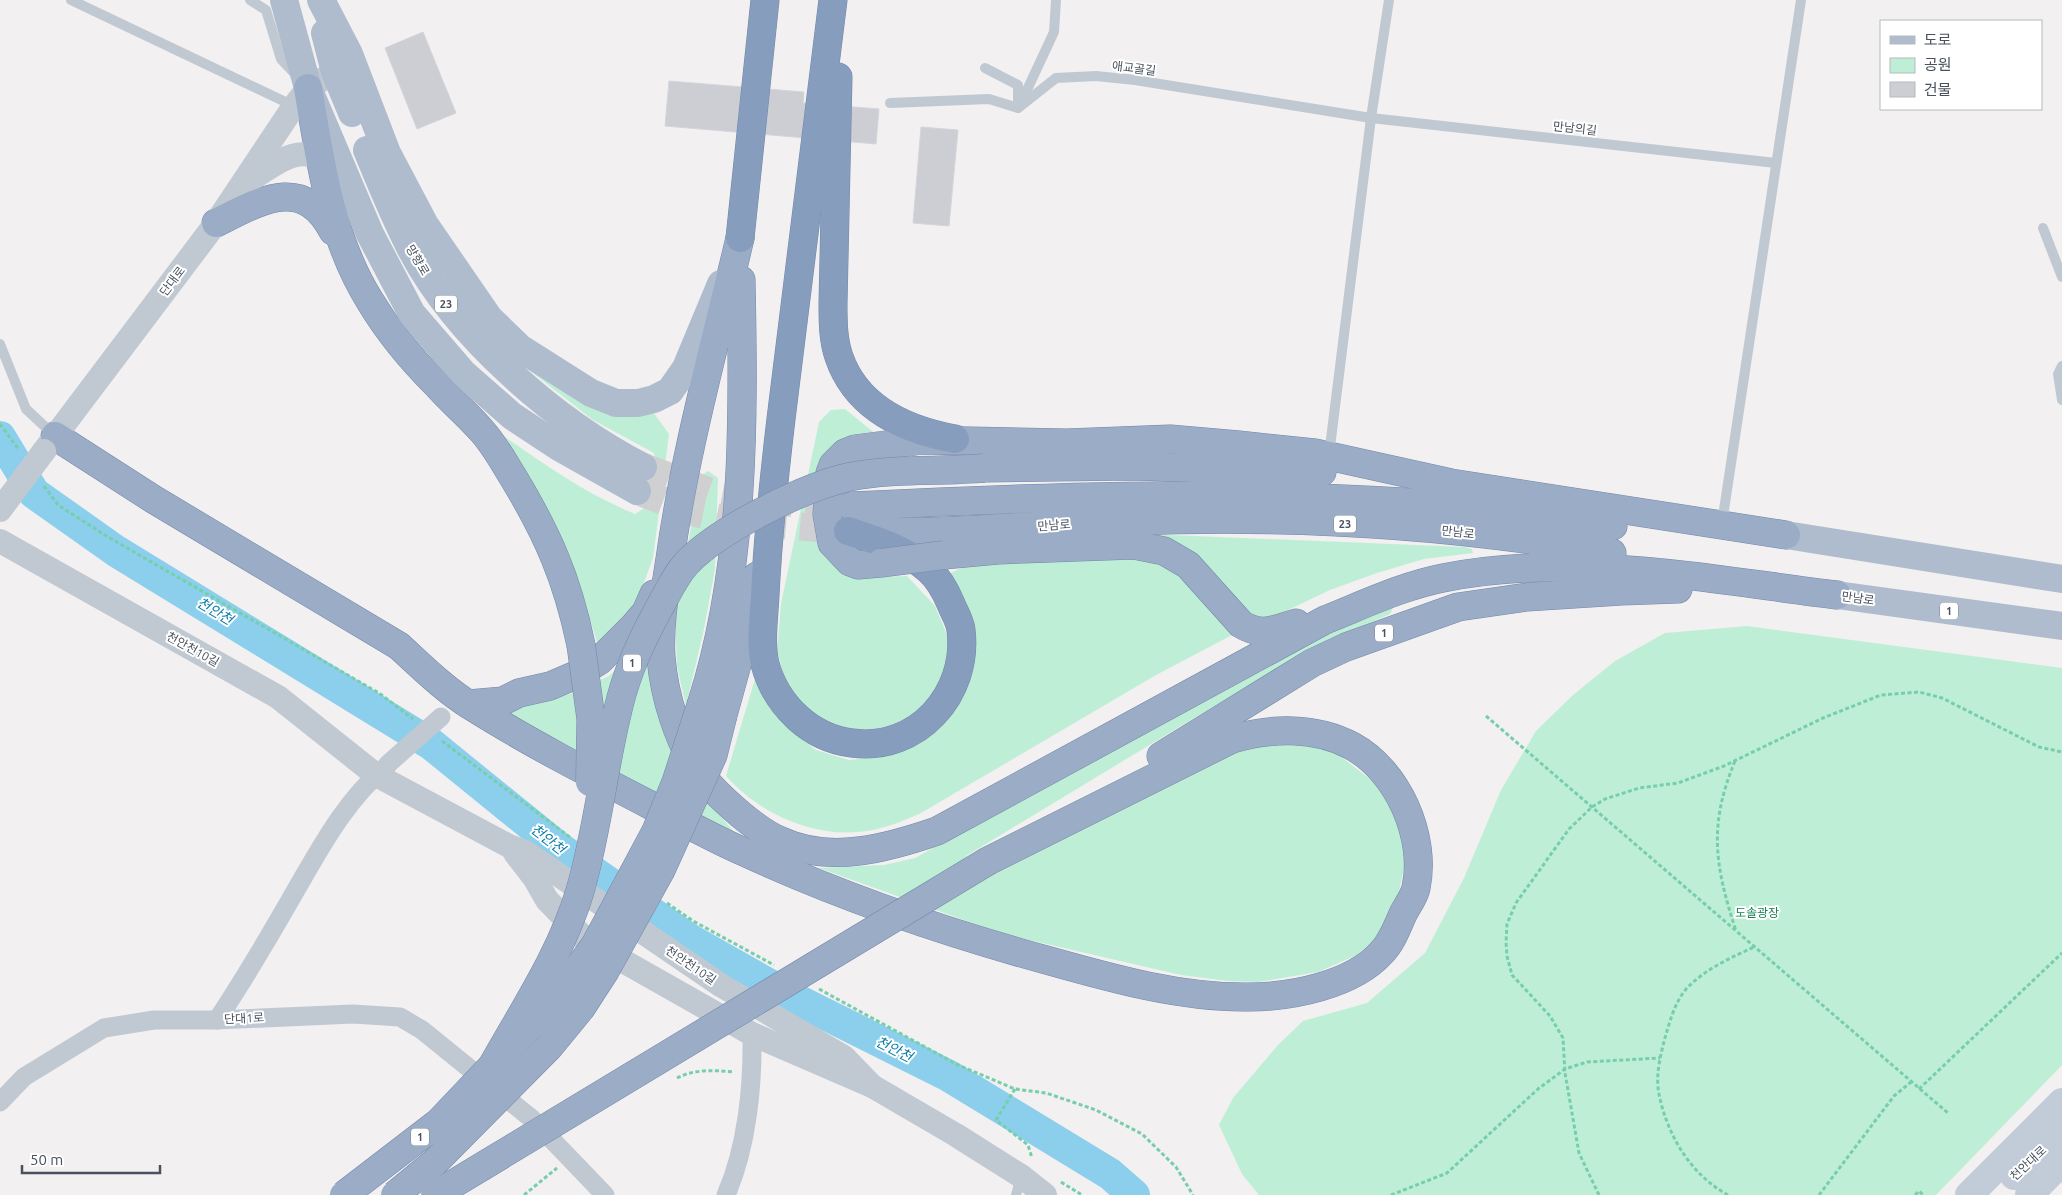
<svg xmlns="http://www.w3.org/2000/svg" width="2062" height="1195" font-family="Ubuntu,'Noto Sans KR',sans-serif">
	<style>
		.green { fill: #beefd6 }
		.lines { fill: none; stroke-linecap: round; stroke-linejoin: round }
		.river { stroke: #8bcfec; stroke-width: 32 }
		.building { fill: #cdced4; stroke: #d4d5db }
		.primary-tunnel { stroke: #d0d0d3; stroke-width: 28; stroke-dasharray: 28 14; stroke-linecap: butt }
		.trunk-casing { stroke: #7388aa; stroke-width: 29 }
		.motorway-casing { stroke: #7388aa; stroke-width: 29 }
		.path { stroke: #76ceaa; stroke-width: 3; stroke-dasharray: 4 2.5; stroke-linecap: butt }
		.service { stroke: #c0c9d2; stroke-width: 10 }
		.minor { stroke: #c0c9d2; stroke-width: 19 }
		.tertiary { stroke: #c0c9d2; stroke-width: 24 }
		.secondary { stroke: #c2cbd8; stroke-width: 28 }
		.primary { stroke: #afbcce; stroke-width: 28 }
		.trunk { stroke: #9bacc6; stroke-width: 28 }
		.motorway { stroke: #879dbe; stroke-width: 28 }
		.trunk-bridge-casing { stroke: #7388aa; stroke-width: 29; stroke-linecap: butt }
		.minor-bridge { stroke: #c0c9d2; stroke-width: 19 }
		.tertiary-bridge { stroke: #c0c9d2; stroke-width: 24 }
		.trunk-bridge { stroke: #9bacc6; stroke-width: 28 }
		.labels { text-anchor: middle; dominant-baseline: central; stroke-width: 4; stroke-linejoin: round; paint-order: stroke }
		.shield { fill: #fff; stroke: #7f858e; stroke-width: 1 }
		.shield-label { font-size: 11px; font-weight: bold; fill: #48515d }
		.street-label { font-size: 12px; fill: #48515d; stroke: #fff }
		.park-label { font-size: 12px; fill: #178055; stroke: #fff }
		.water-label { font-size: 14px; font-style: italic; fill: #0c7cac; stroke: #fff }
	</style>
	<rect width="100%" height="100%" fill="#f2f0f0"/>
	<g class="green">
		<path d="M519,362L653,412L669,434L653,558L636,604L598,645L568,550L540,500L488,425C535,458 581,492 635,514L643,509L656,465L654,453L593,420Z"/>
		<path d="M845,409L877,435L816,520L877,577L907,576L935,606L947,635L949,650L943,677L929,700L906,720L886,729L851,731L811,715L787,687L777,651L781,604L819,422L831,410Z"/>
		<path d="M708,471L718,478L715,569L704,629L686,706L677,666L675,610L701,476Z"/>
		<path d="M1146,534L1465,547L1472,549L1473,553L1424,559L1377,573L1330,590L1267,620L1253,617Z"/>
		<path d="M1132,555L1168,563L1234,634L1156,675L921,813C903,821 886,828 867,831C815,839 760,814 726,776L757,672L769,705L790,729L816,750L849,760L878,757L909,748L931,736L945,724L968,686L973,669L975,652L949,574L975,561Z"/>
		<path d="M1385,608H1393L1390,614L1300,654L966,856L982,881L1088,821L1224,749L1285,739L1335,752L1375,783L1401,820L1405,862L1397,902L1386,924L1373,941L1357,955L1318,972L1258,982L1228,981L1181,975L1003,934L819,868L884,865L915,858L1290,649Z"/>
		<path d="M1747,626L2062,668V1065L1936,1195H1259L1242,1174L1219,1125L1233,1098L1278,1045L1303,1021L1367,1003L1425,953L1464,878L1501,790L1536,731L1573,695L1615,661L1665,633Z"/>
		<path d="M655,655L715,810L735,833L634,784L498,712L570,694L609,676L624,661Z"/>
	</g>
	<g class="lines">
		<path class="river" d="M0,437L34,493L116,551L431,744L558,847L692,941L793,998L949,1076L1110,1174L1134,1195"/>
	</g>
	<g class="building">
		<path d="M423,32L456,113L417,129L385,48Z"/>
		<path d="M669,81L804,92L803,103L879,109L876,144L665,126Z"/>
		<path d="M921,127L958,130L949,226L913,223Z"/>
	</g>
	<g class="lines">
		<g class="primary-tunnel">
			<path d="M643,467L711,492L759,501L851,506"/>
			<path d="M637,491L696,513L730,520L848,531"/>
		</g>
		<g class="trunk-casing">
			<g id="trunk">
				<path d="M308,88C320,160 330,237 370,301C388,331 411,359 436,384C450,400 467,414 481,430C494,444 503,461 513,477C548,535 567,578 581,645"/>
				<path d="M216,223C260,201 303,174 333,231"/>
				<path d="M740,238C715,345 685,451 670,559C665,591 659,624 661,657C664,695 678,742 700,773C710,788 726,802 740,814C752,824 766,835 781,841C830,864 888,848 937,831L1325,620C1363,605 1402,586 1443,578C1574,552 1706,579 1837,595"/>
				<path d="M55,436L153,499L399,646C422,667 444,689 471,706C530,743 592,775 654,807C684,822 714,839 744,852C842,897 947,933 1050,961C1114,979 1182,998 1249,997C1291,997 1353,985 1382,952C1392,942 1397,927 1403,914C1407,906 1414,897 1416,888C1427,837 1398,771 1352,746C1315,726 1270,728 1232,739L988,861"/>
				<path d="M984,468L1133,466L1322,472"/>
				<path d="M851,506C1035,497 1219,490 1403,502C1473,507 1543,518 1613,526"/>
				<path d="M855,531C947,535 1037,524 1129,521C1290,515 1454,524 1612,553"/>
				<path d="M944,555L998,550L1134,545L1164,551L1188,565L1241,624C1262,637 1273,630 1296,623"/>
				<path d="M881,563L858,565L850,562L832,543L827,514L830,473L833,465L845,453L855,449L923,440L1067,443L1170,439L1239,445L1315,453L1451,483L1786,535"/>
				<path d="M702,702C745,567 744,421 741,280"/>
				<path d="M468,704L503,701L519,693L550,686L578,674L599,661L634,626L646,612L654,594"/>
				<path d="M723,715L746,632L757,576"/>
				<path d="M1161,756L1312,663L1346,647L1458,607L1527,597L1621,591L1678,589"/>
			</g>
		</g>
		<g class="motorway-casing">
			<g id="motorway">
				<path d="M833,0C815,140 799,279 781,419C774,478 768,536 765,595C764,617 760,643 765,664C776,705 810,738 852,743C917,752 969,694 961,630C960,621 954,612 951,604C946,592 939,579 929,570C905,549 878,541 848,531"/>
				<path d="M838,77L833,304C833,321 833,340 839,357C857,409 906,430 955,439"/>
				<path d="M740,238L765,0"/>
			</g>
		</g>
		<g class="path">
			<path d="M0,424L19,450"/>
			<path d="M44,486L58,505L108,537L379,693L413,719"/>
			<path d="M1486,716L1948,1113"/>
			<path d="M442,741L571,838"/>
			<path d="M1735,761C1708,826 1715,866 1736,931"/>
			<path d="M667,903L693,921L774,965"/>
			<path d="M819,989L958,1065L1015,1089L1046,1093L1096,1110L1142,1134L1176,1167L1193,1195"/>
			<path d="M677,1078C694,1069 715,1070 734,1072"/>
			<path d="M1015,1089L996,1120L1028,1145L1032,1158"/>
			<path d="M1919,1089L2062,953"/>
			<path d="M1061,1182L1082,1195"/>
			<path d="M524,1195L557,1168"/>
			<path d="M1391,1195L1447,1173L1538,1089L1565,1069L1587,1062L1660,1058"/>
			<path d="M1599,1195L1579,1153L1565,1073L1563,1038L1550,1016L1512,975L1507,956L1506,942L1507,924L1516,903L1569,829L1592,807L1605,799L1639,788L1678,783L1724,766L1823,718L1881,695L1919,692L1942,698L2039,747L2062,752"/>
			<path d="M1728,1195C1691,1175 1667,1135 1659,1094C1655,1075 1661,1053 1666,1034C1671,1018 1676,999 1689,986C1706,969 1732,957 1754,947"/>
			<path d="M1819,1195L1894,1096L1911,1082"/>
			<path d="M1915,1195L1919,1191L1923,1195"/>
		</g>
		<g class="service">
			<path d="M71,0L294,106"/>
			<path d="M250,0L266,10L281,59L297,76"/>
			<path d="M985,68L1018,85V104"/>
			<path d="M890,103L989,99L1018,108"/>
			<path d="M1020,105L1054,32L1056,0"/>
			<path d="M1018,108L1056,78L1096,76L1135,80L1371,118L1776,163"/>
			<path d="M2043,228L2062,277"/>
			<path d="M0,344L26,409L55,436"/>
			<path d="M2062,366L2058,374L2062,400"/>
			<path d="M1329,455L1371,118L1389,0"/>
			<path d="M1722,523L1801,0"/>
			<path d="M1016,1195L1021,1177"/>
		</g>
		<g class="minor">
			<path d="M217,1020C243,981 266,942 289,902C316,856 344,800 387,766"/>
			<path d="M0,1102L24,1077L104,1028L154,1020H217L353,1014L400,1017L422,1030L532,1119L605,1195"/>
			<path d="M726,1195C747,1147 753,1086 752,1034"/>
		</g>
		<g class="tertiary">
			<path d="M250,180C280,161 302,140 333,167"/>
			<path d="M44,451L216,223L294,106L308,88L335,72"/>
			<path d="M0,541L278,697L376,775L509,846L525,852L722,986L844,1057L872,1086"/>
			<path d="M515,853L535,879L547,900L586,940L752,1034L872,1086L956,1135L1021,1176L1045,1195"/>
		</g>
		<g class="secondary">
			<path d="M2014,1176L2062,1131"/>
			<path d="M1969,1195L2062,1102"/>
			<path d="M2029,1195L2062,1162"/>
		</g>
		<g class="primary">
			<path d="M284,0L308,88L370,234L412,314L463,373L512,416L559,447L637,491"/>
			<path d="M321,0L349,54L387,153L425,225L489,318L520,348L591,393L616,403H638L654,399L670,391L686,368L721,284"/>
			<path d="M325,33L335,72L352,113"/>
			<path d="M367,150C381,184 395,219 412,251C458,338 556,422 643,467"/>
			<path d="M1786,535L2062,579"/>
			<path d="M1837,595L2062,626"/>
		</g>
		<use href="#trunk" class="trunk"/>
		<use href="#motorway" class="motorway"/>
		<g class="trunk-bridge-casing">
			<g id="trunk-bridge">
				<path d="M881,563L944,555"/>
				<path d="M581,645L591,719L590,782"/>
				<path d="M490,1070C522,1012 561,955 580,891C599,826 604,759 622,694C632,659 647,630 664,599C671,586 678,572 688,562C720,529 804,487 849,477C894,468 939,472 984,468"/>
				<path d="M344,1195L439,1122L556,999L595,945L656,831L676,782L702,702"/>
				<path d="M395,1195L435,1162L549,1047L581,1008L605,971L661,870L713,755L723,715"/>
				<path d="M435,1195L988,861"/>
			</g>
		</g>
		<path class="minor-bridge" d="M388,764L441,717"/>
		<path class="tertiary-bridge" d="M0,510L44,451"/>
		<use href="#trunk-bridge" class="trunk-bridge"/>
	</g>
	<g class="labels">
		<g class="shield">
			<rect x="435" y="295.5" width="22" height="17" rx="4"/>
			<rect x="1334" y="515.5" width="22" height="17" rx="4"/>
			<rect x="1940" y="602.5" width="18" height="17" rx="4"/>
			<rect x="1375" y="624.5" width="18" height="17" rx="4"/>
			<rect x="623" y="654.5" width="18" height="17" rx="4"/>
			<rect x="411" y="1128.5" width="18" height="17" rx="4"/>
		</g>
		<g class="shield-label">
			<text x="446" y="304">23</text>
			<text x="1345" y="524">23</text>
			<text x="1949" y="611">1</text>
			<text x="1384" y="633">1</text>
			<text x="632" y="663">1</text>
			<text x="420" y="1137">1</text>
		</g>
		<g class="street-label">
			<text transform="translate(1134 68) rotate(7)">애교골길</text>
			<text transform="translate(1575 128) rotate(6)">만남의길</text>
			<text transform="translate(418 260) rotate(59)">망향로</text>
			<text transform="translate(172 281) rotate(-53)">단대로</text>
			<text transform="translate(1054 525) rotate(-4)">만남로</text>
			<text transform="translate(1458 532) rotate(7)">만남로</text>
			<text transform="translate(1858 598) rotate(8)">만남로</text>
			<text transform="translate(193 649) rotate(29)">천안천10길</text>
			<text transform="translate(691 965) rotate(34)">천안천10길</text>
			<text transform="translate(244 1018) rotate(-3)">단대1로</text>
			<text transform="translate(2028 1163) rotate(-43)">천안대로</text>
		</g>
		<g class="park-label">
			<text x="1757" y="912">도솔광장</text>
		</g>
		<g class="water-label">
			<text transform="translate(215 611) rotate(31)">천안천</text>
			<text transform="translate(548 839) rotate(38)">천안천</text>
			<text transform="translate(894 1049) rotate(27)">천안천</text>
		</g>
	</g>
	<rect x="1880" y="20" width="162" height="90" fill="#ffffff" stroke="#b6b9be"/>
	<rect x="1890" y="36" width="25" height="8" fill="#afbcce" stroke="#b6b9be"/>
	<text x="1924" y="45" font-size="15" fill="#48515d">도로</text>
	<rect x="1890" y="58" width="25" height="15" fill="#beefd6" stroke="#b6b9be"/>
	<text x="1924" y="70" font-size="15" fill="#48515d">공원</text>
	<rect x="1890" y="82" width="25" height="15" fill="#cdced4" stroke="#b6b9be"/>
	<text x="1924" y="95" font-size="15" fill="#48515d">건물</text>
	<path d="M22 1165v8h138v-8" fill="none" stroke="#48515d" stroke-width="2.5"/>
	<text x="30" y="1165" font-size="15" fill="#48515d" stroke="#ffffff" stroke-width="4" paint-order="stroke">50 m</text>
</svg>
